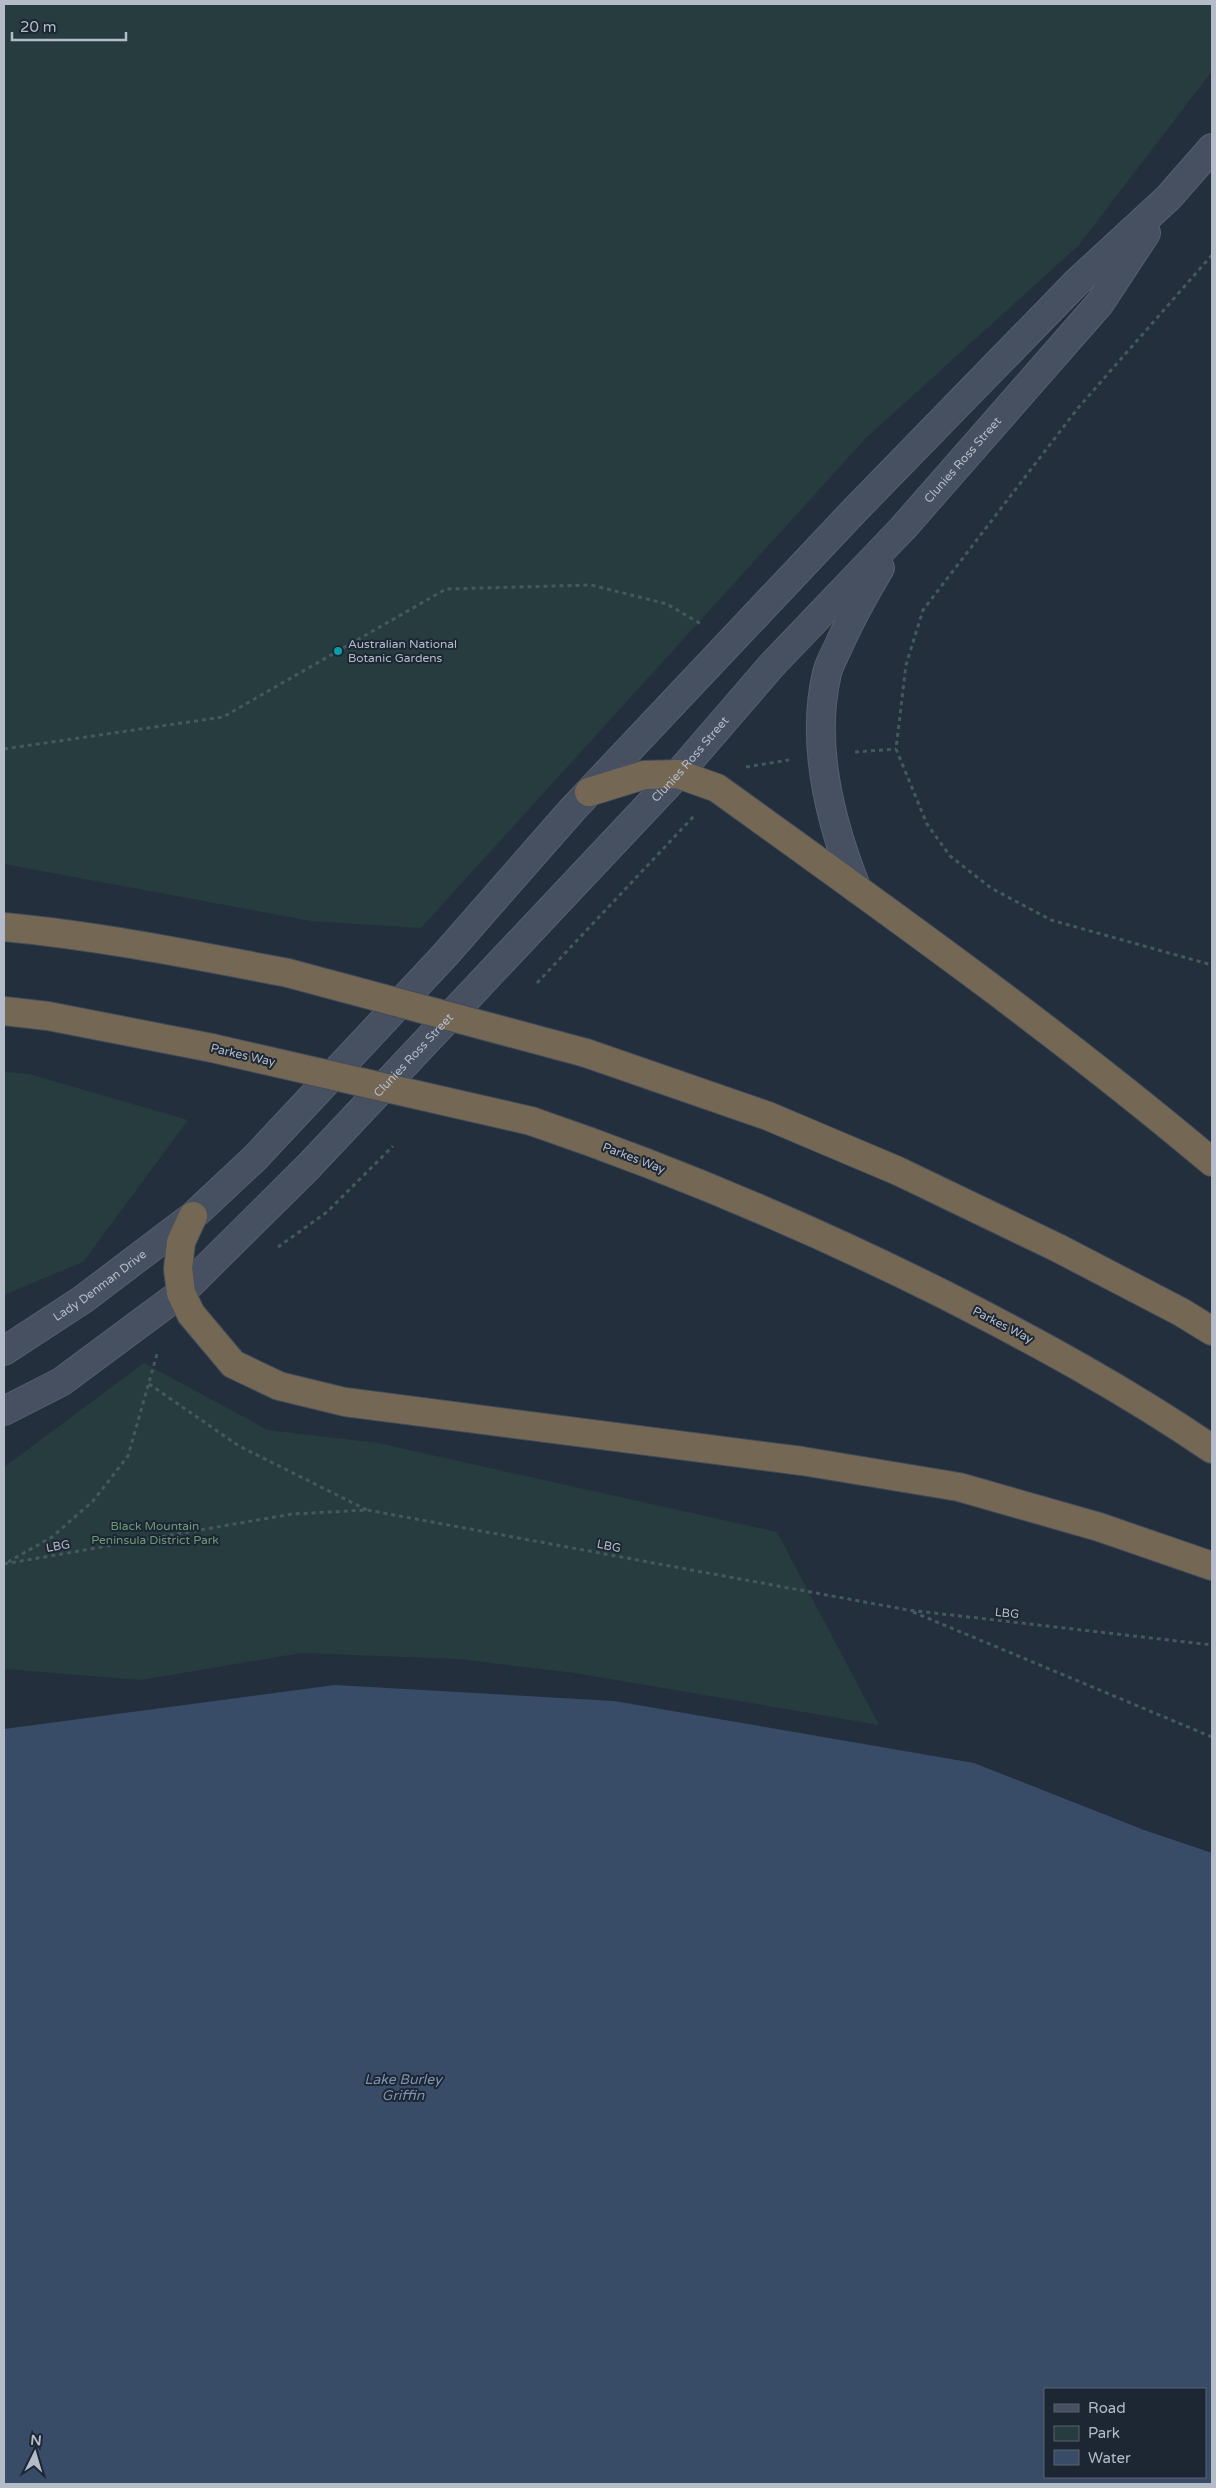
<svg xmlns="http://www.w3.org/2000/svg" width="1216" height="2488" font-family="'Varela Round',sans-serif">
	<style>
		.green { fill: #263c3f }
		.water { fill: #394c67; fill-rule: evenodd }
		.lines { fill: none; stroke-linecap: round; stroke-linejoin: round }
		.secondary-casing { stroke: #565f6c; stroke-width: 30 }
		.highway-casing { stroke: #434c59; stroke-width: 30 }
		.path { stroke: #44595c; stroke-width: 3; stroke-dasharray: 4 4; stroke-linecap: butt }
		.secondary { stroke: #465061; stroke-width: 28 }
		.highway { stroke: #746855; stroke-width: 28 }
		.highway-bridge-casing { stroke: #434c59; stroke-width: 30; stroke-linecap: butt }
		.highway-bridge { stroke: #746855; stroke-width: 28 }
		.culture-dot { fill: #0f9aa8; stroke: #1d2633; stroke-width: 2 }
		.labels { text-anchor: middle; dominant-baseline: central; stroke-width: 4; stroke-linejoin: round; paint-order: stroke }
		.street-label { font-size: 12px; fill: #b4bcc9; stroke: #1d2633 }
		.poi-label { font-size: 12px; fill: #b4bcc9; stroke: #1d2633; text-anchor: start }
		.park-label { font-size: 12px; fill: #6b9a76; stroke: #1d2633 }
		.water-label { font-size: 14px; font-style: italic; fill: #7c92b1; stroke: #1d2633 }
	</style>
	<rect width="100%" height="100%" fill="#242f3e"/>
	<g class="green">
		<path d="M4,4H1212V71L1079,245L866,438L421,928L311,921L4,864Z"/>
		<path d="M4,1072L29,1074L188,1120L83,1262L4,1295Z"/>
		<path d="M144,1363L268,1430L378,1443L777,1532L879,1725L575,1673L458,1659L301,1653L141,1680L4,1669V1467Z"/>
	</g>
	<path class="water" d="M335,1685L614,1701L974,1763L1144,1830L1212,1853V2484H4V1729ZM1045,2389H1205V2477H1045Z"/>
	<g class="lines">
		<g class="secondary-casing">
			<g id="secondary">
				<path d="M857,889C830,822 810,745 827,673C829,664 835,654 839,645C851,618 865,593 880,568"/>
				<path id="s1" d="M4,1351L82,1300L193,1216L255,1158L445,955L572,810L855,510L1077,282L1168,198L1212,148"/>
				<path id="s2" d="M4,1411L61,1382L181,1293L309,1166L678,774L772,665L903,528L1100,303L1146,233"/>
			</g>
		</g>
		<g class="highway-casing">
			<g id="highway">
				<path d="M589,792L644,775L678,774L717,788C885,909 1054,1029 1212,1162"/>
				<path d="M4,927C100,936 194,955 288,973"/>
				<path d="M4,1011L48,1016L212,1048"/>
				<path d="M586,1053L768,1116L898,1171L1058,1248L1181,1312L1212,1331"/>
				<path d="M531,1121C675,1170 809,1227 945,1295C1037,1342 1127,1391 1212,1449"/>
				<path d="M193,1216L181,1242L178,1269L181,1293L191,1314L233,1364L279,1386L345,1402L802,1461L959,1487L1099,1527L1212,1566"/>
			</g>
		</g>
		<g class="path">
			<path d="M1212,255L1078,408L923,610L906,665L896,749L927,824L950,856L991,888L1051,920L1212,965"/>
			<path d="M4,749L223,717L446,589L591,585L667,604L701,624"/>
			<path d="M855,752L896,749"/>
			<path d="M746,767L789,760"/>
			<path d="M537,983L694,816"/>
			<path d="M278,1247L327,1212L393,1146"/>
			<path d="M149,1384L239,1446L367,1510"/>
			<path d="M8,1562L52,1537L93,1501L128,1456L157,1354"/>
			<path d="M4,1564L292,1514L367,1510L908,1610L1212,1645"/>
			<path d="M913,1612L1212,1737"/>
		</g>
		<use href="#secondary" class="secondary"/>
		<use href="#highway" class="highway"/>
		<g class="highway-bridge-casing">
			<g id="highway-bridge">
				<path d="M288,973L586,1053"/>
				<path d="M212,1048L531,1121"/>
			</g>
		</g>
		<use href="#highway-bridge" class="highway-bridge"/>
	</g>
	<circle class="culture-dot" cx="338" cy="651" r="5"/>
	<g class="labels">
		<g class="street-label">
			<text stroke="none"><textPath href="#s2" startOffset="1356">Clunies Ross Street</textPath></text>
			<text stroke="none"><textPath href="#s2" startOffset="951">Clunies Ross Street</textPath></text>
			<text stroke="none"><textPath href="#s2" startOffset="546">Clunies Ross Street</textPath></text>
			<text transform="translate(243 1055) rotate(13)">Parkes Way</text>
			<text transform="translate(634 1158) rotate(21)">Parkes Way</text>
			<text stroke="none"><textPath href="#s1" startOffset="116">Lady Denman Drive</textPath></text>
			<text transform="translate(1003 1325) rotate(27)">Parkes Way</text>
			<text transform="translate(58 1546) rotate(-10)">LBG</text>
			<text transform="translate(609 1546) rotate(11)">LBG</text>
			<text transform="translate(1007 1613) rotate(6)">LBG</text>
		</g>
		<g class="poi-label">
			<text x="348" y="644">Australian National<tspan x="348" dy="14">Botanic Gardens</tspan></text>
		</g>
		<g class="park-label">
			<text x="155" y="1526">Black Mountain<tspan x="155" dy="14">Peninsula District Park</tspan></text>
		</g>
		<g class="water-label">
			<text x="403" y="2079">Lake Burley<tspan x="403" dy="16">Griffin</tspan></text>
		</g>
	</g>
	<rect width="1216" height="2488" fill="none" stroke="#b4bcc9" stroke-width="10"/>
	<rect x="1044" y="2388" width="162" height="90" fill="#1d2633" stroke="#59626f"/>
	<rect x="1054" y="2404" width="25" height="8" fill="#465061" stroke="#59626f"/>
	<text x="1088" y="2413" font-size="15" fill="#b4bcc9">Road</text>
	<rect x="1054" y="2426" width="25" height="15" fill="#263c3f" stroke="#59626f"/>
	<text x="1088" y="2438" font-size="15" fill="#b4bcc9">Park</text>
	<rect x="1054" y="2450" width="25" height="15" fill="#394c67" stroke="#59626f"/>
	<text x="1088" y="2463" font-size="15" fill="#b4bcc9">Water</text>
	<g transform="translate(35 2453) rotate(5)" stroke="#1d2633" stroke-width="4" paint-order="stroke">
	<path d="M0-4L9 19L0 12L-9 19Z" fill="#b4bcc9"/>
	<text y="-8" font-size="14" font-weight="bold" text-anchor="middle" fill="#b4bcc9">N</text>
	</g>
	<path d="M12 32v8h114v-8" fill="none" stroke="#b4bcc9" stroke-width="2.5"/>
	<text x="20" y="32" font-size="15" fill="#b4bcc9" stroke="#1d2633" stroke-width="4" paint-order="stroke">20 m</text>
</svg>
